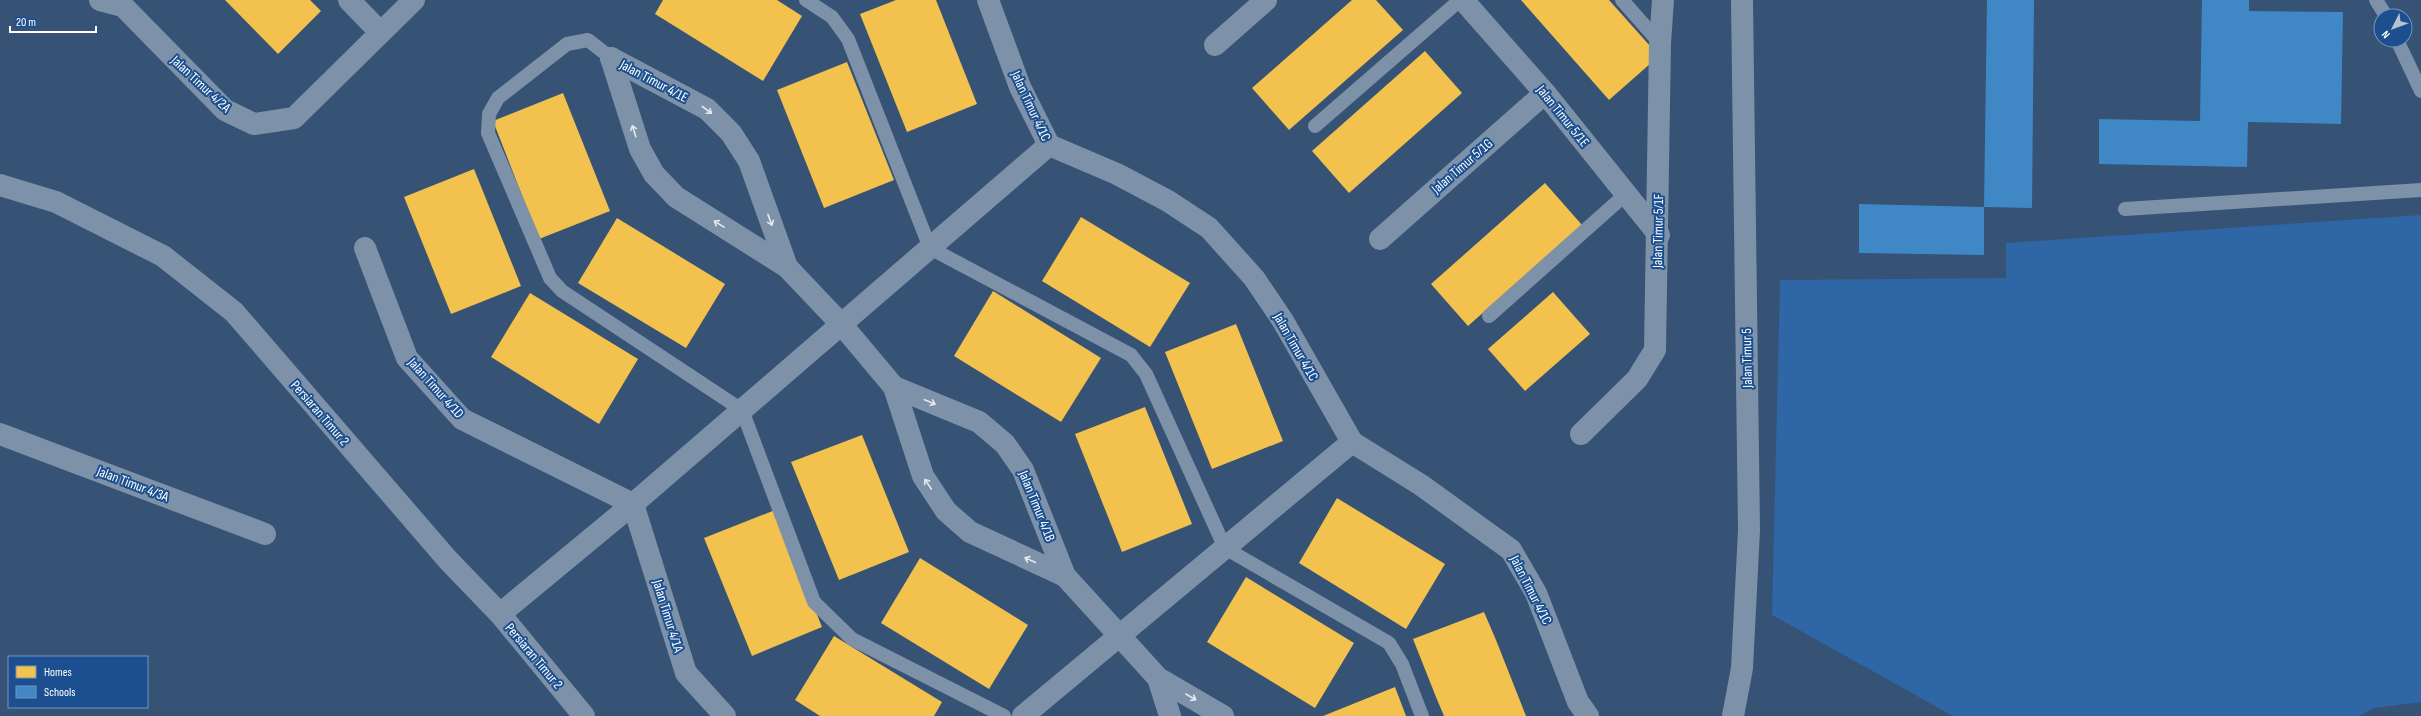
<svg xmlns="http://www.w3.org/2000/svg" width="2421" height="716" font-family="'Sofia Sans Condensed',sans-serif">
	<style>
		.green { fill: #2f66a5 }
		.homes { fill: #f2c14e }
		.schools { fill: #3f88c5 }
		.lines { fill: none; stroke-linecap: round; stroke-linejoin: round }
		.service { stroke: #7d92a8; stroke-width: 14 }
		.minor { stroke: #7d92a8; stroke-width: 22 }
		.tertiary { stroke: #7d92a8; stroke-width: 22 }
		.oneway { stroke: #e5e9ee }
		.labels { text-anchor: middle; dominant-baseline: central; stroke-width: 4; stroke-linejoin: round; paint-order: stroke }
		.street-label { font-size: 14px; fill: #fff; stroke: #1b4f8f }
	</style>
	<rect width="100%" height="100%" fill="#365274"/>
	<path class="green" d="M2421,215V702L2374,708L2359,716H1953L1772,615L1780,280L2006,278V243Z"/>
	<g class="homes">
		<path d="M225,0H310L321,11L278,54Z"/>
		<path d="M663,0H777L802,16L763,81L655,14Z"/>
		<path d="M896,0H936L977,104L907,132L860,14Z"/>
		<path d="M1352,0H1376L1403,30L1289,130L1252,88Z"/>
		<path d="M1521,0H1609L1659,56L1609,100Z"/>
		<path d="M1425,51L1462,93L1349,193L1312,151Z"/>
		<path d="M847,62L894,180L824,208L777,90Z"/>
		<path d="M563,93L610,211L539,239L493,121Z"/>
		<path d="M474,169L521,286L451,314L404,197Z"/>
		<path d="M1545,183L1582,225L1468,326L1431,284Z"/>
		<path d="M1081,217L1190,283L1150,347L1042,281Z"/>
		<path d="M617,218L725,284L686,348L578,283Z"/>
		<path d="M993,291L1101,358L1061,422L954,356Z"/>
		<path d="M1553,292L1590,334L1525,391L1488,349Z"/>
		<path d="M530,293L638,359L599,424L491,357Z"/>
		<path d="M1236,324L1283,441L1212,469L1165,352Z"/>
		<path d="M1145,407L1192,524L1122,552L1075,434Z"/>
		<path d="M862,435L909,552L839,580L791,462Z"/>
		<path d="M1337,498L1445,564L1406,629L1299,563Z"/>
		<path d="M775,510L822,627L752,656L704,538Z"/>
		<path d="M920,558L1028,625L989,689L881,623Z"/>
		<path d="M1246,577L1354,643L1315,708L1207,642Z"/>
		<path d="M1484,612L1496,640L1526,716H1444L1436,697L1413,639Z"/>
		<path d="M834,636L942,702L934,716H820L795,700Z"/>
		<path d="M1395,687L1406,716H1323Z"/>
	</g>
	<g class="schools">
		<path d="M1987,0H2034L2032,208L1984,207Z"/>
		<path d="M2202,0H2249V11L2343,12L2341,124L2248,122L2247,167L2099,164V119L2200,121Z"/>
		<path d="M1859,204L1984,207V255L1859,253Z"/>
	</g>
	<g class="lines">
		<g class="service">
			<path d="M806,0L832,17L848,39L930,248L1131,355L1146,374L1225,548L1389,643L1402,664L1422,716"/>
			<path d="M1622,0L1660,43"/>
			<path d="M2376,0L2386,16"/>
			<path d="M2397,40L2421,91"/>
			<path d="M611,58L588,40L567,44L498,98L489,114L488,133L550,278L562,291L742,410L814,602L852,639L1004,716"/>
			<path d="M1315,126L1460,0"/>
			<path d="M2125,209L2421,190"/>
			<path d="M1489,316L1626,194"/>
		</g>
		<g class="minor">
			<path d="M100,0L123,6L225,110L254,124L294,118L414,0"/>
			<path d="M349,0L380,32"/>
			<path d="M988,0L1020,87L1049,145L1117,174L1168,201L1209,228L1254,278L1283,321L1352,442L1421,485L1511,550L1536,593L1578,702L1588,716"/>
			<path d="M1463,0L1545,93L1659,235"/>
			<path d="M1215,45L1266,0"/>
			<path d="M611,58L640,149L654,174L676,197L787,267L842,325L894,387L923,476L946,511L970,532L1065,576"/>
			<path d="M611,58L707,109L731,133L749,161L787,267"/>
			<path d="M0,185L56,202L163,256L234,312L448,560L500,614L584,716"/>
			<path d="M1380,239L1545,93"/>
			<path d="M365,248L407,358L462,419L633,504"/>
			<path d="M894,387L979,422L1005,444L1023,470L1065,576L1158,678L1223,716"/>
			<path d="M0,434L265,534"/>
			<path d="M1581,434L1637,379L1655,350L1660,43L1663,0"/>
			<path d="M633,504L686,673L725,716"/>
			<path d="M500,614L633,504L1049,145"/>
			<path d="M1158,678L1170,716"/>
			<path d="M1023,716L1352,442"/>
		</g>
		<path class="tertiary" d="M1733,716L1742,668L1749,530L1742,0"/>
	</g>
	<defs><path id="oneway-shaft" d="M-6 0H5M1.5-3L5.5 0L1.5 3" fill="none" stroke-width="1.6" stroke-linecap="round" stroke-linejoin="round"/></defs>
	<g class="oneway">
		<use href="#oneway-shaft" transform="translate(707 110) rotate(37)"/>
		<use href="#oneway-shaft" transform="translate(634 131) rotate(-108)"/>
		<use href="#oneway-shaft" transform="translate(770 220) rotate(70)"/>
		<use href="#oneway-shaft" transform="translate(719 224) rotate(-148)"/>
		<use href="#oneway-shaft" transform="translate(930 402) rotate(23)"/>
		<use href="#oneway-shaft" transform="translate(928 484) rotate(-124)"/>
		<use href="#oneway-shaft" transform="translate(1030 560) rotate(-155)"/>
		<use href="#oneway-shaft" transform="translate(1191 697) rotate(30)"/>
	</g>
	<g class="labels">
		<g class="street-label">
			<text transform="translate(654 81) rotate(28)">Jalan Timur 4/1E</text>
			<text transform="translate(201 84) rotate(43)">Jalan Timur 4/2A</text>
			<text transform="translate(1031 106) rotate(65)">Jalan Timur 4/1C</text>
			<text transform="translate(1563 116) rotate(51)">Jalan Timur 5/1E</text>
			<text transform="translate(1462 166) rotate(-41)">Jalan Timur 5/1G</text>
			<text transform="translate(1658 231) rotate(-89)">Jalan Timur 5/1F</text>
			<text transform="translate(1296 347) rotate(60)">Jalan Timur 4/1C</text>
			<text transform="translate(1747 358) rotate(-91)">Jalan Timur 5</text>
			<text transform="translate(436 388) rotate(48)">Jalan Timur 4/1D</text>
			<text transform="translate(320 413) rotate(49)">Persiaran Timur 2</text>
			<text transform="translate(133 484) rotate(21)">Jalan Timur 4/3A</text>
			<text transform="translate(1037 506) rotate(68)">Jalan Timur 4/1B</text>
			<text transform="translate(1531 590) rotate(63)">Jalan Timur 4/1C</text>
			<text transform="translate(668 616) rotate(73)">Jalan Timur 4/1A</text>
			<text transform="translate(534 656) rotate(50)">Persiaran Timur 2</text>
		</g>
	</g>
	<rect x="8" y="656" width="140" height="52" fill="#1b4f8f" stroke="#7695bc"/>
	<rect x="16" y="666" width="20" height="12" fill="#f2c14e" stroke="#7695bc"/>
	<text x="44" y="676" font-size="12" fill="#ffffff">Homes</text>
	<rect x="16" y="686" width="20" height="12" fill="#3f88c5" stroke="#7695bc"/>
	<text x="44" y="696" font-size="12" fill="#ffffff">Schools</text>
	<g transform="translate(2393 28) rotate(228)"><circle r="19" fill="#1b4f8f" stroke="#7695bc"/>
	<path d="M0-3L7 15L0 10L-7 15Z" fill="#b9c2ce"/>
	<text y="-6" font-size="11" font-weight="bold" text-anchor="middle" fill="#ffffff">N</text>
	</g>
	<path d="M10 26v6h86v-6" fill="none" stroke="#ffffff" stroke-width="2"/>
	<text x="16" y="26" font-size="12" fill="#ffffff" stroke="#1b4f8f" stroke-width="3" paint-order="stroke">20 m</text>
</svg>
